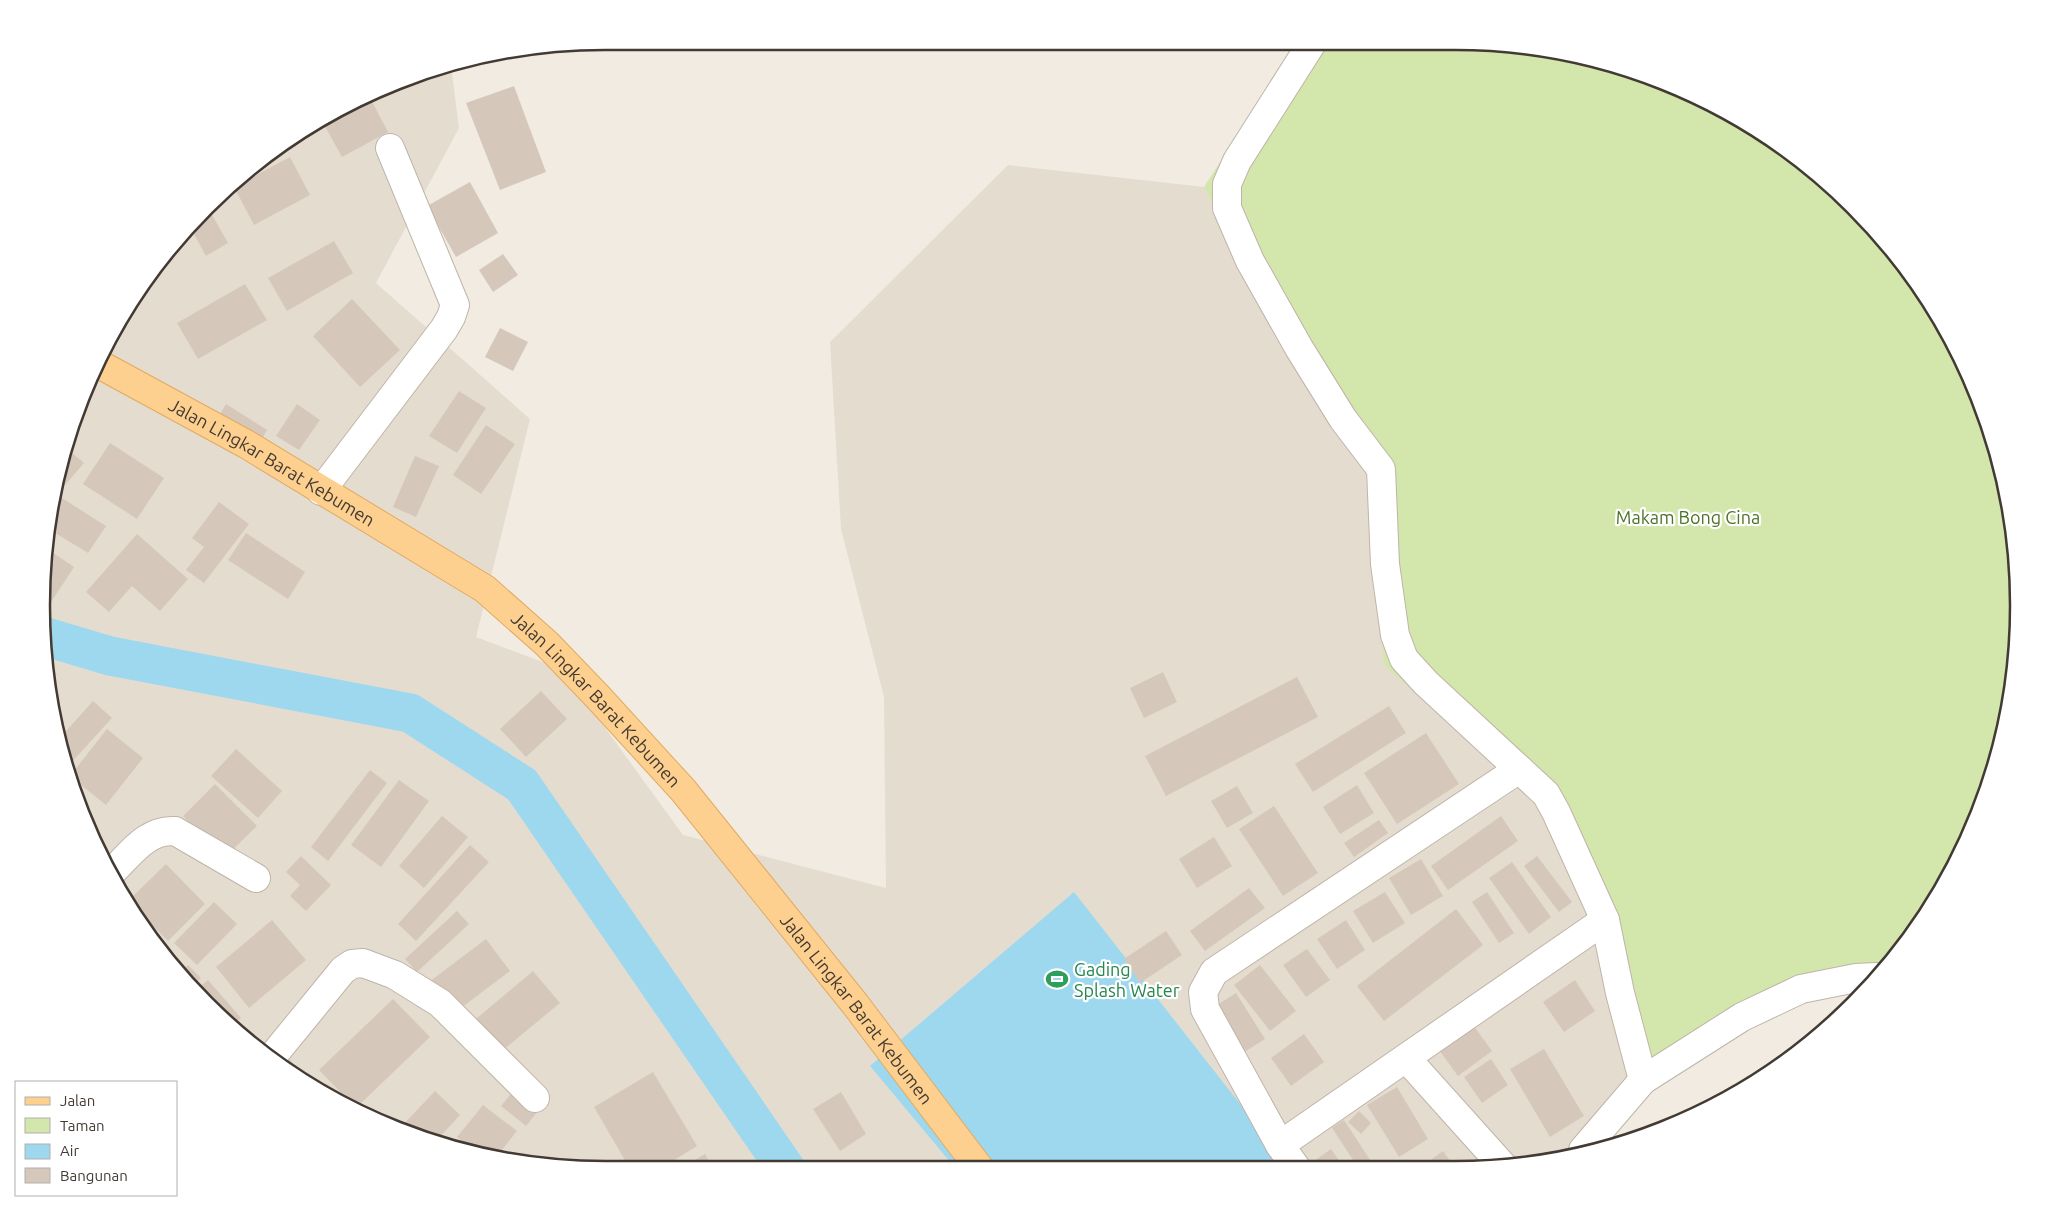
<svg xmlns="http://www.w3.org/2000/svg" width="2060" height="1211" font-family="Ubuntu,sans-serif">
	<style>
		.residential { fill: #e5dcd0 }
		.green { fill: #d3e6ab }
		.water { fill: #9ed8ef }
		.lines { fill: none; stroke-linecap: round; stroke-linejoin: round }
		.canal { stroke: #9ed8ef; stroke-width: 39 }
		.building { fill: #d5c8bb }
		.minor-casing { stroke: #bfb4a8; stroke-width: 30 }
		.major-casing { stroke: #e1aa60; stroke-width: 30 }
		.minor { stroke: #fff; stroke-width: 28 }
		.major { stroke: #fdd08f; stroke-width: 28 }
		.labels { text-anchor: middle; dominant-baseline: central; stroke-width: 4.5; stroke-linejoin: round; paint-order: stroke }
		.street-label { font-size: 18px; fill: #423a33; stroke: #fff }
		.park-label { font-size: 18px; fill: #4e7228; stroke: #fff }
		.leisure-label { font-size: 18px; fill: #27864d; stroke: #fff; text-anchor: start }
		.rim { fill: none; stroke: #423a33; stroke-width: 2.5 }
	</style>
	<rect width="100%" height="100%" fill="#f1ebe2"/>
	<path class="residential" d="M451,65L459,128L376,283L530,419L476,637L545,663L595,714L683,835L886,888L884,697L841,529L830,342L1008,165L1204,187L1290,349L1372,474L1600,922L1641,1093L1593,1148L1492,1169H568L424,1140L292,1075L181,977L117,888L84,821L52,716L42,642L46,532L61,459L99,356L137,292L206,207L262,158L356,100L424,71Z"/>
	<path class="green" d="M1492,42L1636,71L1768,136L1853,206L1923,292L1976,389L2008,495L2019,605L2008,715L1976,821L1924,919L1865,990L1785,1007L1641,1093L1600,922L1540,805L1384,665L1372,474L1290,349L1204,187L1297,43Z"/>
	<path class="water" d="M1074,892L1291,1169H956L870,1066Z"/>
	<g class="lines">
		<path class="canal" d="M43,636L110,656L410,713L522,785L786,1169"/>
	</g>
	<g class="building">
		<path d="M514,86L546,172L500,190L466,103Z"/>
		<path d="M368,94L388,132L342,157L322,121L356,100Z"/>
		<path d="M290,157L310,195L254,225L234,187Z"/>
		<path d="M470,182L498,233L456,257L427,206Z"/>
		<path d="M207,206L228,243L206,256L190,227Z"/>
		<path d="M334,241L353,273L287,311L268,278Z"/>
		<path d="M503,254L518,275L493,292L479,270Z"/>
		<path d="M245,284L267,320L198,359L177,323Z"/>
		<path d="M352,299L400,350L360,387L313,336Z"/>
		<path d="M120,321L127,327L100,356V355Z"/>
		<path d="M500,328L528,342L513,371L485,357Z"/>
		<path d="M459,391L486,408L457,453L429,436Z"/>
		<path d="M226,404L267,430L256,449L214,424Z"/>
		<path d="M297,404L320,420L299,450L276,436Z"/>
		<path d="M486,425L515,444L481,494L453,475Z"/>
		<path d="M110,443L164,478L137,519L83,484Z"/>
		<path d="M65,447L84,463L58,493L55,489L61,459Z"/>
		<path d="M415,456L439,466L416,517L393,507Z"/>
		<path d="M54,493L106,526L88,553L47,528Z"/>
		<path d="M219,502L249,524L204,583L186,570L204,547L192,538Z"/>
		<path d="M246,533L305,572L288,599L228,560Z"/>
		<path d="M137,534L188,579L160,611L132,586L109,612L86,592Z"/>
		<path d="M46,548L74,567L51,602L44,597Z"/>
		<path d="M1163,672L1177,702L1144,718L1130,688Z"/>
		<path d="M1297,677L1318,717L1166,796L1145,756Z"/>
		<path d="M541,691L567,719L526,757L500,729Z"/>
		<path d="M93,701L112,718L70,764L66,760L59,739Z"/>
		<path d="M1389,706L1406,733L1313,792L1295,764Z"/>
		<path d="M107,729L143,758L106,805L70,776Z"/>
		<path d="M1426,733L1459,784L1397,824L1364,773Z"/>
		<path d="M236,749L282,791L258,818L211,776Z"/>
		<path d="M370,770L387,783L328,861L311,847Z"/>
		<path d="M399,780L429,801L381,867L351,845Z"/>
		<path d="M215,784L257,826L224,858L183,816Z"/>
		<path d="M1357,785L1374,813L1340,834L1323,807Z"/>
		<path d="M1237,786L1253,813L1227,828L1211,801Z"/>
		<path d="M1274,806L1318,873L1283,896L1239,829Z"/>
		<path d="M442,816L468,837L424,888L399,866Z"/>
		<path d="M1501,816L1518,841L1448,890L1431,866Z"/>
		<path d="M1379,820L1388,833L1354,857L1344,843Z"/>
		<path d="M1214,837L1232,866L1197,888L1179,859Z"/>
		<path d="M470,845L489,862L416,941L398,924Z"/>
		<path d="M301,856L331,885L306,911L290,896L300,885L286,872Z"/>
		<path d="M1537,856L1572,902L1559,912L1524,866Z"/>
		<path d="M1421,859L1443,896L1411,915L1389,878Z"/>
		<path d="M1512,862L1551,917L1529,934L1489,878Z"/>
		<path d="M166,864L205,904L168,941L128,901Z"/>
		<path d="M1249,888L1265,908L1205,951L1190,931Z"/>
		<path d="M1385,892L1405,923L1373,943L1353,911Z"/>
		<path d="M1487,892L1514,933L1499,943L1472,902Z"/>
		<path d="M214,902L237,924L197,965L174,943Z"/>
		<path d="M1456,909L1483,945L1384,1021L1357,986Z"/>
		<path d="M457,911L469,924L417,972L405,959Z"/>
		<path d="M272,920L306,960L249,1008L216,967Z"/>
		<path d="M1346,920L1365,950L1337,969L1317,939Z"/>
		<path d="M149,931L182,965L176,971L148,932Z"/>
		<path d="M1166,931L1182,955L1140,983L1124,959Z"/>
		<path d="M486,939L510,971L453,1014L429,982Z"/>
		<path d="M1307,949L1330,980L1306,997L1283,965Z"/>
		<path d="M188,965L201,978L192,987L179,974Z"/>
		<path d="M1260,965L1296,1011L1270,1031L1234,985Z"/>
		<path d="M533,971L560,1003L496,1056L470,1024Z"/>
		<path d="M208,980L241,1018L234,1024L196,990Z"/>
		<path d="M1575,980L1595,1011L1564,1032L1543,1002Z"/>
		<path d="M1236,993L1265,1039L1238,1056L1209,1010Z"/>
		<path d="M393,999L430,1037L357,1107L352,1104L319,1070Z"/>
		<path d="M1468,1018L1492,1051L1458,1076L1434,1043Z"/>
		<path d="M1304,1034L1324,1062L1291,1086L1271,1058Z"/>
		<path d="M1544,1049L1584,1116L1550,1137L1510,1069Z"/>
		<path d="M285,1055L313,1085L292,1075L277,1062Z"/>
		<path d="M1491,1059L1508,1085L1482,1103L1464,1077Z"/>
		<path d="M653,1072L697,1146L660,1169H630L594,1107Z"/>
		<path d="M1397,1087L1428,1139L1399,1157L1367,1105Z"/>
		<path d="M515,1089L539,1110L526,1126L501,1106Z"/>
		<path d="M435,1091L460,1115L435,1142L424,1140L400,1128Z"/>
		<path d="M841,1092L866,1134L840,1151L813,1109Z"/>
		<path d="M483,1105L517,1131L498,1155L472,1149L457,1137Z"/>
		<path d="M1359,1111L1371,1123L1361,1134L1348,1122Z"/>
		<path d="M1344,1120L1376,1169H1359L1332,1128Z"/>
		<path d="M1331,1149L1345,1169H1314L1310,1164Z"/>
		<path d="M1443,1151L1456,1169H1422L1421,1167Z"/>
		<path d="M705,1154L713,1169H680Z"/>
	</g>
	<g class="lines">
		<g class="minor-casing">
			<g id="minor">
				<path d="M1312,43L1237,161L1227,184V208L1250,261L1299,348L1343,419L1381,469L1385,564L1395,635L1404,659L1426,683L1546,794L1556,812L1605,920L1620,993L1643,1080"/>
				<path d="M321,491L444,329L451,317L455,305L390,148"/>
				<path d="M110,874C129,856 146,829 175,831L256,878"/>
				<path d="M272,1057L343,970L352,964L363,963L395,975L440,1003L535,1098"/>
				<path d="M1406,1058L1503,1166"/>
				<path d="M1280,1145L1605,920"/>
				<path d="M1583,1150L1643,1080L1742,1017L1801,989L1856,978L1876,977"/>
				<path d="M1297,1169L1280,1145L1205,1009L1203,992L1214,972L1519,769"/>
			</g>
		</g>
		<g class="major-casing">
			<g id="major">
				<path id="s1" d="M97,363L246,444L485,589L547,644L597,696L683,790L855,1004L980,1169"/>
			</g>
		</g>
		<use href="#minor" class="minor"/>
		<use href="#major" class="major"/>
	</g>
	<defs>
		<g id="stadium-bare" transform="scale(1.725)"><path d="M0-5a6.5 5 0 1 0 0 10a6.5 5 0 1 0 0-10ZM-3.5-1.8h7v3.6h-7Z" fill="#2e9e5b" stroke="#fff" stroke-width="2.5" paint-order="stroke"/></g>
	</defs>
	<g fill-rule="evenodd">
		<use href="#stadium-bare" x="1057" y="979"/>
	</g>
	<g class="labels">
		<g class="street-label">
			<text stroke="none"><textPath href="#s1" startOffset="201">Jalan Lingkar Barat Kebumen</textPath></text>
			<text stroke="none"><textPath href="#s1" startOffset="606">Jalan Lingkar Barat Kebumen</textPath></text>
			<text stroke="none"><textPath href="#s1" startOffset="1011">Jalan Lingkar Barat Kebumen</textPath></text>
		</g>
		<g class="park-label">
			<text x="1688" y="517">Makam Bong Cina</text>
		</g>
		<g class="leisure-label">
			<text x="1074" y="969">Gading<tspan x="1074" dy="21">Splash Water</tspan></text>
		</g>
	</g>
	<path d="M0 0H2060V1211H0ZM605 50H1455A555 555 0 0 1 2010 605V606A555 555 0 0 1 1455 1161H605A555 555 0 0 1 50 606V605A555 555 0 0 1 605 50Z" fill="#fff" fill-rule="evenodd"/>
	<path class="rim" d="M605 50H1455A555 555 0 0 1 2010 605V606A555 555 0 0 1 1455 1161H605A555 555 0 0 1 50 606V605A555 555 0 0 1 605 50Z"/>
	<rect x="15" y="1081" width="162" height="115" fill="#ffffff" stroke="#b3b0ad"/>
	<rect x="25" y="1097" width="25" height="8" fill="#fdd08f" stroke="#b3b0ad"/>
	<text x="60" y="1106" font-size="15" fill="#423a33">Jalan</text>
	<rect x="25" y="1118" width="25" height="15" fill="#d3e6ab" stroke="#b3b0ad"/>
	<text x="60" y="1131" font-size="15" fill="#423a33">Taman</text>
	<rect x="25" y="1144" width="25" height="15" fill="#9ed8ef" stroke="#b3b0ad"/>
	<text x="60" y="1156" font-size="15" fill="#423a33">Air</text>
	<rect x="25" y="1168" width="25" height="15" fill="#d5c8bb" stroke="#b3b0ad"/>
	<text x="60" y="1181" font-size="15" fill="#423a33">Bangunan</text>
</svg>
